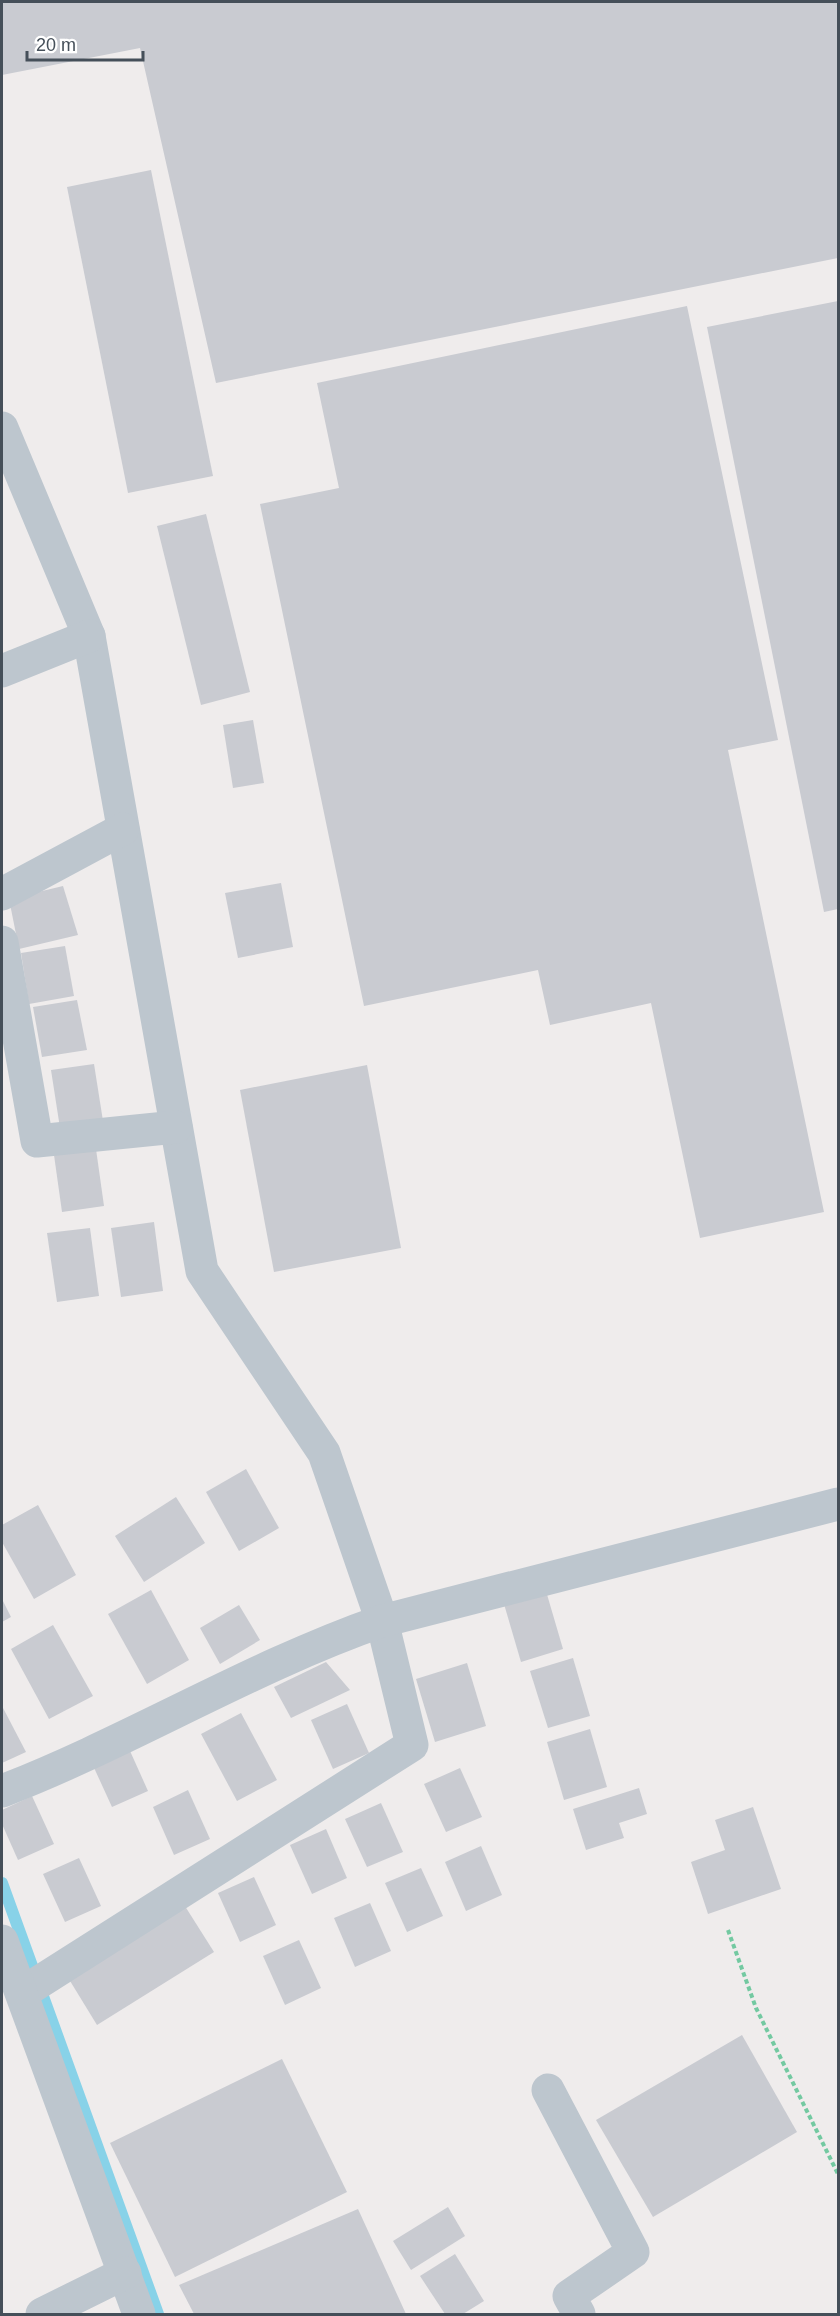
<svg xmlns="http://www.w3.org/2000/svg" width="840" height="2316" font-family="Arial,sans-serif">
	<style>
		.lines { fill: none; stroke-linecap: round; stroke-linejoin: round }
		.stream { stroke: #88d2e8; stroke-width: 12 }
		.building { fill: #c9cbd1 }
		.path { stroke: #73c9a1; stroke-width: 4; stroke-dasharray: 4.5 3; stroke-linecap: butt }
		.street { stroke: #bdc6ce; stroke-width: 33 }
	</style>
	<rect width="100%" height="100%" fill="#efecec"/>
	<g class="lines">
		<path class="stream" d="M2,1883L158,2314"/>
	</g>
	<g class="building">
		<path d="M2,2H838V258L216,383L140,48L2,75Z"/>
		<path d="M151,170L213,476L128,493L67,187Z"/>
		<path d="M838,301V909L824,912L707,327Z"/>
		<path d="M687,306L778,740L728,750L824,1212L700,1238L651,1003L550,1025L538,970L364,1006L260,504L339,488L317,383Z"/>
		<path d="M206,514L250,692L201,705L157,526Z"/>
		<path d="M253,720L264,783L233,788L223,725Z"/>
		<path d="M281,883L293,947L238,958L225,893Z"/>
		<path d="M63,886L78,935L19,949L9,899Z"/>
		<path d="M65,946L74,996L29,1004L21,953Z"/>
		<path d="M77,1000L87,1050L42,1057L33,1007Z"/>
		<path d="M94,1064L103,1121L60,1128L51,1070Z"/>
		<path d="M367,1065L401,1248L274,1272L240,1090Z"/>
		<path d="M96,1149L104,1206L62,1212L54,1155Z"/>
		<path d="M154,1222L163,1291L121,1297L111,1228Z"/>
		<path d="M90,1228L99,1296L57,1302L47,1233Z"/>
		<path d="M246,1469L279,1528L239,1551L206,1492Z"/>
		<path d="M176,1497L205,1543L144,1582L115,1536Z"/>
		<path d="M38,1505L76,1575L34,1599L2,1542V1525Z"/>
		<path d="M151,1590L189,1660L147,1684L108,1614Z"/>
		<path d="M546,1591L563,1649L521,1662L504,1604Z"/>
		<path d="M2,1599L11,1617L2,1622Z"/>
		<path d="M239,1605L260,1640L220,1664L200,1628Z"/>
		<path d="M53,1625L93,1696L49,1719L11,1649Z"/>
		<path d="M573,1658L590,1716L548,1728L530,1671Z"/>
		<path d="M326,1662L350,1690L291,1718L274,1687Z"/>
		<path d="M467,1663L486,1726L435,1742L416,1679Z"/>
		<path d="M347,1704L369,1753L333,1769L311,1720Z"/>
		<path d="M2,1706L26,1752L2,1763Z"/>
		<path d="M241,1713L277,1780L237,1801L201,1734Z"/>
		<path d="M590,1729L607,1787L564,1800L547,1742Z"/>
		<path d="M126,1742L148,1791L112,1807L90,1759Z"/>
		<path d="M460,1768L482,1817L446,1832L424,1784Z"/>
		<path d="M639,1788L647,1814L619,1823L624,1838L586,1850L573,1809Z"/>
		<path d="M188,1790L210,1839L174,1855L153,1807Z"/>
		<path d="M32,1796L54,1844L18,1860L2,1824V1810Z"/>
		<path d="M381,1803L403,1852L367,1867L345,1819Z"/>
		<path d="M753,1807L781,1889L708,1914L691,1862L725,1850L715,1820Z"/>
		<path d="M326,1829L347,1878L312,1894L290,1845Z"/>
		<path d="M481,1846L502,1895L466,1911L445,1862Z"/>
		<path d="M79,1858L101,1906L65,1922L43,1874Z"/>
		<path d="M421,1868L443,1916L407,1932L385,1883Z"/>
		<path d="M254,1877L276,1925L240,1942L218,1893Z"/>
		<path d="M183,1903L214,1952L97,2025L67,1976Z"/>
		<path d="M370,1903L391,1951L355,1967L334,1918Z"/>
		<path d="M299,1940L321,1988L285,2005L263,1956Z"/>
		<path d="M742,2035L797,2132L653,2217L596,2120Z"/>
		<path d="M282,2059L347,2192L175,2277L110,2143Z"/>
		<path d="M448,2207L465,2236L411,2270L393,2241Z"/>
		<path d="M358,2209L406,2314H194L179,2285Z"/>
		<path d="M455,2254L484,2301L463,2314H445L420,2276Z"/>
	</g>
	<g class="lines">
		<path class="path" d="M728,1930L756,2008L838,2174"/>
		<g class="street">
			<path d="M2,428L89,636L202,1271L324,1453L382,1621L412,1745L22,1993"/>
			<path d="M2,671L89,636"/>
			<path d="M2,894L123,829"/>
			<path d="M2,942L37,1141L176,1127"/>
			<path d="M2,1791C131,1741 250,1667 382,1621L838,1504"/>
			<path d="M2,1941L139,2314"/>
			<path d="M548,2090L633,2252L569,2296L579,2314"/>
			<path d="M42,2314L125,2273"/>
		</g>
	</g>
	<rect width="840" height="2316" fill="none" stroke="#454f59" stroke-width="6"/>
	<path d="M27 51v9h116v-9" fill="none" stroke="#454f59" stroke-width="3"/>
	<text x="36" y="51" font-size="18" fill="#454f59" stroke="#ffffff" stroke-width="4.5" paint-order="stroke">20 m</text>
</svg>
